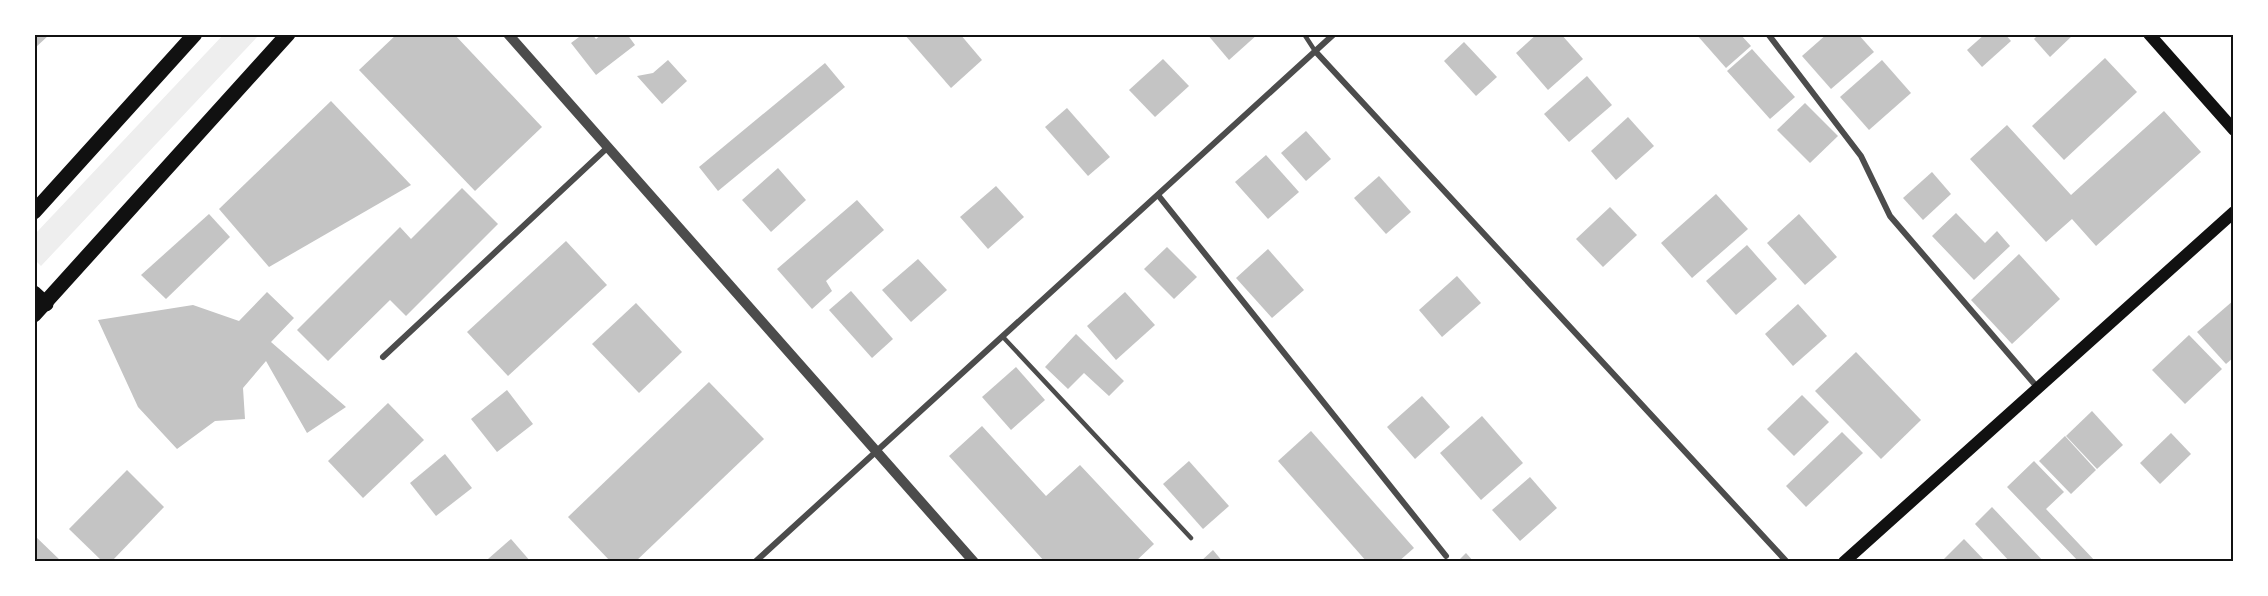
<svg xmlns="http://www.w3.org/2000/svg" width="2268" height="596" font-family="'Exo 2',sans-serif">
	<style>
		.green { fill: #eee }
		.building { fill: #c4c4c4 }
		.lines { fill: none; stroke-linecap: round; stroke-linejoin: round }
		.service { stroke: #4c4c4c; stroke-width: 4.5 }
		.minor { stroke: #4c4c4c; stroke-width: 6 }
		.tertiary { stroke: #4c4c4c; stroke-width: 10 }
		.secondary { stroke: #111; stroke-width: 12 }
		.primary { stroke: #111; stroke-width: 15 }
		.neatline { fill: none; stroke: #111; stroke-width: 2 }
	</style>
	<rect width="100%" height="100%" fill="#fff"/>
	<path class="green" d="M224,34L259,35L41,266L35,260V234Z"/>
	<g class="building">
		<path d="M34,34H50L34,49Z"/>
		<path d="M397,34H454L542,127L475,191L359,70Z"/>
		<path d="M583,34H592L596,39L602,34H627L635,45L596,75L571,43Z"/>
		<path d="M904,34H960L982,60L951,88Z"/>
		<path d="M1207,34H1258L1229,60Z"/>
		<path d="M1537,34H1561L1583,59L1548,90L1516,53Z"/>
		<path d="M1696,34H1740L1751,46L1726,68Z"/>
		<path d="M1827,34H1858L1874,52L1831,89L1802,56Z"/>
		<path d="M1985,34H2005L2011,41L1982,67L1967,50Z"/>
		<path d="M2039,34H2074L2050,57L2034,39Z"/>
		<path d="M1464,42L1497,77L1476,96L1444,61Z"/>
		<path d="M1752,49L1795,97L1770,119L1727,71Z"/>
		<path d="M2105,58L2137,92L2064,160L2032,126Z"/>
		<path d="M1163,59L1189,86L1155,117L1129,90Z"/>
		<path d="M668,60L687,81L662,104L637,76L653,73Z"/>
		<path d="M1882,60L1911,93L1869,130L1840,97Z"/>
		<path d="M825,63L845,87L718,191L699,167Z"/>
		<path d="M1587,76L1612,105L1569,142L1544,114Z"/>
		<path d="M331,101L411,185L269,267L219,209Z"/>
		<path d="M1805,103L1838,136L1810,163L1777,130Z"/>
		<path d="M1067,108L1110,157L1088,176L1045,127Z"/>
		<path d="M2164,111L2201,152L2096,246L2072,219L2046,242L1970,159L2007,125L2071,195Z"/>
		<path d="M1628,117L1654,146L1616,180L1591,151Z"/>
		<path d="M1306,131L1331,159L1306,181L1281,153Z"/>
		<path d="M1266,155L1299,192L1268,219L1235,182Z"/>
		<path d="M778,168L806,200L771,232L742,200Z"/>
		<path d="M1932,172L1951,194L1923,220L1903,198Z"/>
		<path d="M1379,176L1411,212L1386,234L1354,198Z"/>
		<path d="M996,186L1024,217L988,249L960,217Z"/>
		<path d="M462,188L498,224L406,316L390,300L328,361L297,330L400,227L411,239Z"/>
		<path d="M1716,194L1748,229L1692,278L1661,243Z"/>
		<path d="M857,200L884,230L826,281L832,291L812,309L777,269Z"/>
		<path d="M1610,207L1637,235L1603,267L1576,239Z"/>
		<path d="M1956,213L1985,243L1997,231L2010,246L1974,280L1932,236Z"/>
		<path d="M209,214L230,237L166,299L141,275Z"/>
		<path d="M1799,214L1837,257L1805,285L1767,243Z"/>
		<path d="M566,241L607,285L508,376L467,332Z"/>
		<path d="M1747,245L1777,279L1736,315L1706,281Z"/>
		<path d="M1167,247L1197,277L1174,299L1144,269Z"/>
		<path d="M1268,249L1304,290L1272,318L1236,278Z"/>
		<path d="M2019,254L2060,299L2012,344L1971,300Z"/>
		<path d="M918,259L947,290L911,322L882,290Z"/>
		<path d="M1457,276L1481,303L1442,337L1419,310Z"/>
		<path d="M851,291L893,339L872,358L829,310Z"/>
		<path d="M267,292L294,318L271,342L346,407L307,433L266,361L243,388L245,419L215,421L177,449L138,407L98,320L193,305L239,321Z"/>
		<path d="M1125,292L1155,325L1116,360L1087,326Z"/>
		<path d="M2234,300V357L2226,364L2197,332Z"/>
		<path d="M636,303L682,352L639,393L592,344Z"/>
		<path d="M1798,304L1827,336L1793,366L1765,334Z"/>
		<path d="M1076,334L1124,381L1109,396L1084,373L1068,389L1045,367Z"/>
		<path d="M2189,335L2222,369L2185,404L2152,370Z"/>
		<path d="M1856,352L1921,420L1881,459L1815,391Z"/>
		<path d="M1016,367L1045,400L1011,430L982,397Z"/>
		<path d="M709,382L764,439L635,562H611L568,517Z"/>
		<path d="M507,390L533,424L497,452L471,419Z"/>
		<path d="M1802,395L1829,422L1794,456L1767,429Z"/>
		<path d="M1422,396L1450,427L1415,459L1387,427Z"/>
		<path d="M388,403L424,440L363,498L328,461Z"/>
		<path d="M2092,411L2123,445L2097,469L2066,436Z"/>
		<path d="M1482,416L1523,463L1481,500L1440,453Z"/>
		<path d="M982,426L1046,496L1080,465L1154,544L1135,562H1045L949,456Z"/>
		<path d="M1311,431L1414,548L1398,562H1367L1278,461Z"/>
		<path d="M1842,432L1863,453L1806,507L1786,486Z"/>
		<path d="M2171,433L2191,454L2160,484L2140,463Z"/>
		<path d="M2065,436L2096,470L2071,494L2039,461Z"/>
		<path d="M445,454L472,488L436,516L410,483Z"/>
		<path d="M1189,461L1229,506L1203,529L1163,484Z"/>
		<path d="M2034,461L2064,492L2046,509L2096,562H2079L2007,487Z"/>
		<path d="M127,470L164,507L111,562H103L69,529Z"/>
		<path d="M1530,477L1557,508L1520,541L1492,510Z"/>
		<path d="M1992,507L2044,562H2010L1975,524Z"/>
		<path d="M34,535L62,562H34Z"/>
		<path d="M511,539L531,562H490L488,559Z"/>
		<path d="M1964,539L1986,562H1941Z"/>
		<path d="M1213,550L1223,562H1200Z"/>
		<path d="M1466,553L1474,562H1457Z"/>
	</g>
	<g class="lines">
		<g class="service">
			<path d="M1304,34L1315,51"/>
			<path d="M1003,337L1191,538"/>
		</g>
		<g class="minor">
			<path d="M1768,34L1861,156L1890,216L2038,388"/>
			<path d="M1315,51L1787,562"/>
			<path d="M1158,195L1446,556"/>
			<path d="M383,357L608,147"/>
			<path d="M755,562L1334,34"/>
		</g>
		<path class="tertiary" d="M508,34L974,562"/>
		<g class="secondary">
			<path d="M2149,34L2234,130"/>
			<path d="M1844,562L2234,212"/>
		</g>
		<g class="primary">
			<path d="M34,212L195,34"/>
			<path d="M34,293L46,304"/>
			<path d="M34,315L288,34"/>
		</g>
	</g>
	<rect width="2268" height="596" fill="none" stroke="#ffffff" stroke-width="72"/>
	<rect x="36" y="36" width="2196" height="524" class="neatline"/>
</svg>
